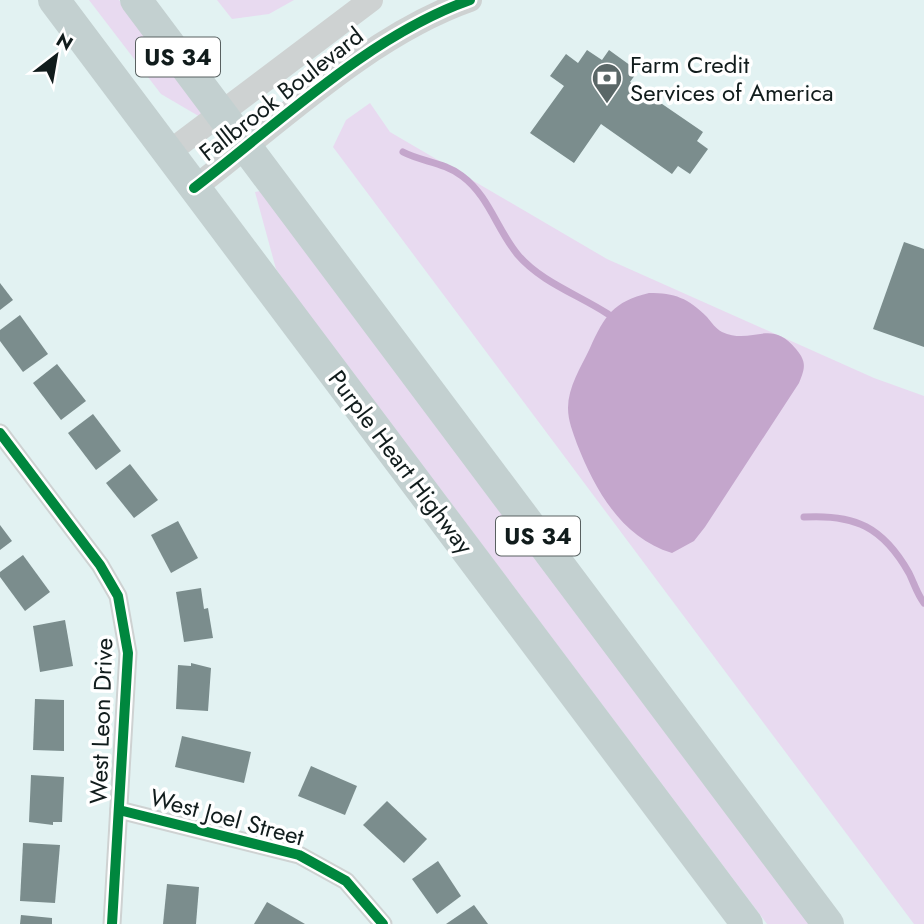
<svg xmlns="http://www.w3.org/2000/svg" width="924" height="924" font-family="Jost,sans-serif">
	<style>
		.green { fill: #e8daf0 }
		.water { fill: #c4a6cc }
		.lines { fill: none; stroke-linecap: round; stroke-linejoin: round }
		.stream { stroke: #c4a6cc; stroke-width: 7 }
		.building { fill: #7b8d8d }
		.minor { stroke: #ced2d2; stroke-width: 19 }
		.tertiary { stroke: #ced2d2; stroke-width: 24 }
		.primary { stroke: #c3d0d0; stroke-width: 32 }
		.cycleway-casing { stroke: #fff; stroke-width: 15 }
		.cycleway { stroke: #00873e; stroke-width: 10 }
		.labels { text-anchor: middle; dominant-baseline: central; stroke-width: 7; stroke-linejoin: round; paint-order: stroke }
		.shield { fill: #fff; stroke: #586060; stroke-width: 2 }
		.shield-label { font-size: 23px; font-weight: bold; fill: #111c1c }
		.poi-label { font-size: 24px; fill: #111c1c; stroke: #fff; text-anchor: start }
		.street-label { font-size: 24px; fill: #111c1c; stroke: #fff }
	</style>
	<rect width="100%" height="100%" fill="#e2f2f2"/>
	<g class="green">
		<path d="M89,0H119L205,114L202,118L161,94Z"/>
		<path d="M217,0H294L269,14L232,19Z"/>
		<path d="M370,103L390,132L607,259L874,378L924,396V924H914L333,147L346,120Z"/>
		<path d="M260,191L809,924H767L287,285L276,269L255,192Z"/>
	</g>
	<path class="water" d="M649,293C675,293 688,298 707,317C712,323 715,328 722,332C753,346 770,317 796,349C807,362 805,368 799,383L705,527L694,541L672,553C622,538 595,490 577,444C573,432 568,421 568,408C568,387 581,367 590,348C605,315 613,302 649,293Z"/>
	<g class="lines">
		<g class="stream">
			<path d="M403,152C422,162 444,162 462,176C489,196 497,230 518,255C541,282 579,295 608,314"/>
			<path d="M804,517C855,514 883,527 909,573C914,583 917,594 924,603"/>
		</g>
	</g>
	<g class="building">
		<path d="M587,50L602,60L609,50L638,71L630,82L703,132L697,141L708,149L690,174L678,166L672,174L601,124L574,163L530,133L564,86L550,76L566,54L578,63Z"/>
		<path d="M904,242L924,249V347L873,329Z"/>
		<path d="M0,283L13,300L0,310Z"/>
		<path d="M20,315L48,354L23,372L0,341V330Z"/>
		<path d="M57,364L86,401L61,420L33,383Z"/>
		<path d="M93,414L121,451L96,470L68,433Z"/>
		<path d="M130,464L158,500L134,518L106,483Z"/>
		<path d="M178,521L198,558L171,573L151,535Z"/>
		<path d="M0,525L12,541L0,550Z"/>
		<path d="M23,555L50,592L25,611L0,577V572Z"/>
		<path d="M201,588L204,609L208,608L213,638L184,642L176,592Z"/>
		<path d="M65,620L73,666L40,672L33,626Z"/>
		<path d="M191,663L211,668L208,711L176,709L178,665L191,666Z"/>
		<path d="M35,699L64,700V751L33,750Z"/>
		<path d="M182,736L251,752L244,783L175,767Z"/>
		<path d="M311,766L357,786L345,815L298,796Z"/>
		<path d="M31,775L64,777L62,822H53V825L29,822Z"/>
		<path d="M387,801L427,839L404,863L363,825Z"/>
		<path d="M23,843L60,845L55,903L20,901Z"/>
		<path d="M438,861L461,896L437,914L412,879Z"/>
		<path d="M167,884L199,887L196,924H163Z"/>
		<path d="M267,902L305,924H254Z"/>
		<path d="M474,905L488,924H446Z"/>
		<path d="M21,915L52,918V924H20Z"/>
	</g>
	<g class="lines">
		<g class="minor">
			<path d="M0,433L100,565L118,596L128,653L112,924"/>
			<path d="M119,810L299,855L346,881L383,924"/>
		</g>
		<g class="tertiary">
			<path d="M168,153L371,0"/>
			<path d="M194,188C279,123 370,35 470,0"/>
		</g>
		<g class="primary">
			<path d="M54,0L747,924"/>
			<path d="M136,0L828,924"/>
		</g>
		<g class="cycleway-casing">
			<g id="cycleway">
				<path d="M194,188C279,123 370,35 470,0"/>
				<path d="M0,433L100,565L118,596L128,653L112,924"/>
				<path d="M119,810L299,855L346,881L383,924"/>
			</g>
		</g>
		<use href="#cycleway" class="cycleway"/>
	</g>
	<defs>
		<g id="bank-pin" transform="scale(1.575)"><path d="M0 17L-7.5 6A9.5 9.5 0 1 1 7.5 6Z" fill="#5a6767" stroke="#fff"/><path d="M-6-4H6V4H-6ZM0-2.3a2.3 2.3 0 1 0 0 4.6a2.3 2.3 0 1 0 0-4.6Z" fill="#fff"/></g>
	</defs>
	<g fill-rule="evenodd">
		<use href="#bank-pin" x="607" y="78"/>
	</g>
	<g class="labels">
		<g class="shield">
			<rect x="136" y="37.5" width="84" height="39" rx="5"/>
			<rect x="496" y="516.5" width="84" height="39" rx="5"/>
		</g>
		<g class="shield-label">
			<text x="178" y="57">US 34</text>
			<text x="538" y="536">US 34</text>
		</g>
		<g class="poi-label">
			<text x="630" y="64">Farm Credit<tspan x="630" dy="28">Services of America</tspan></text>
		</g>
		<g class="street-label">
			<text transform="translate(281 94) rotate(-38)">Fallbrook Boulevard</text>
			<text transform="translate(401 462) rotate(53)">Purple Heart Highway</text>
			<text transform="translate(101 721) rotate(-88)">West Leon Drive</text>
			<text transform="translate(227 817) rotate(15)">West Joel Street</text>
		</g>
	</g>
	<g transform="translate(56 56) rotate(31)" stroke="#ffffff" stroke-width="5" paint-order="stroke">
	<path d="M0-5L12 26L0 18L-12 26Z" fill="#111c1c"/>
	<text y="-10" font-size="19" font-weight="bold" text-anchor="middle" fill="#111c1c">N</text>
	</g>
</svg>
